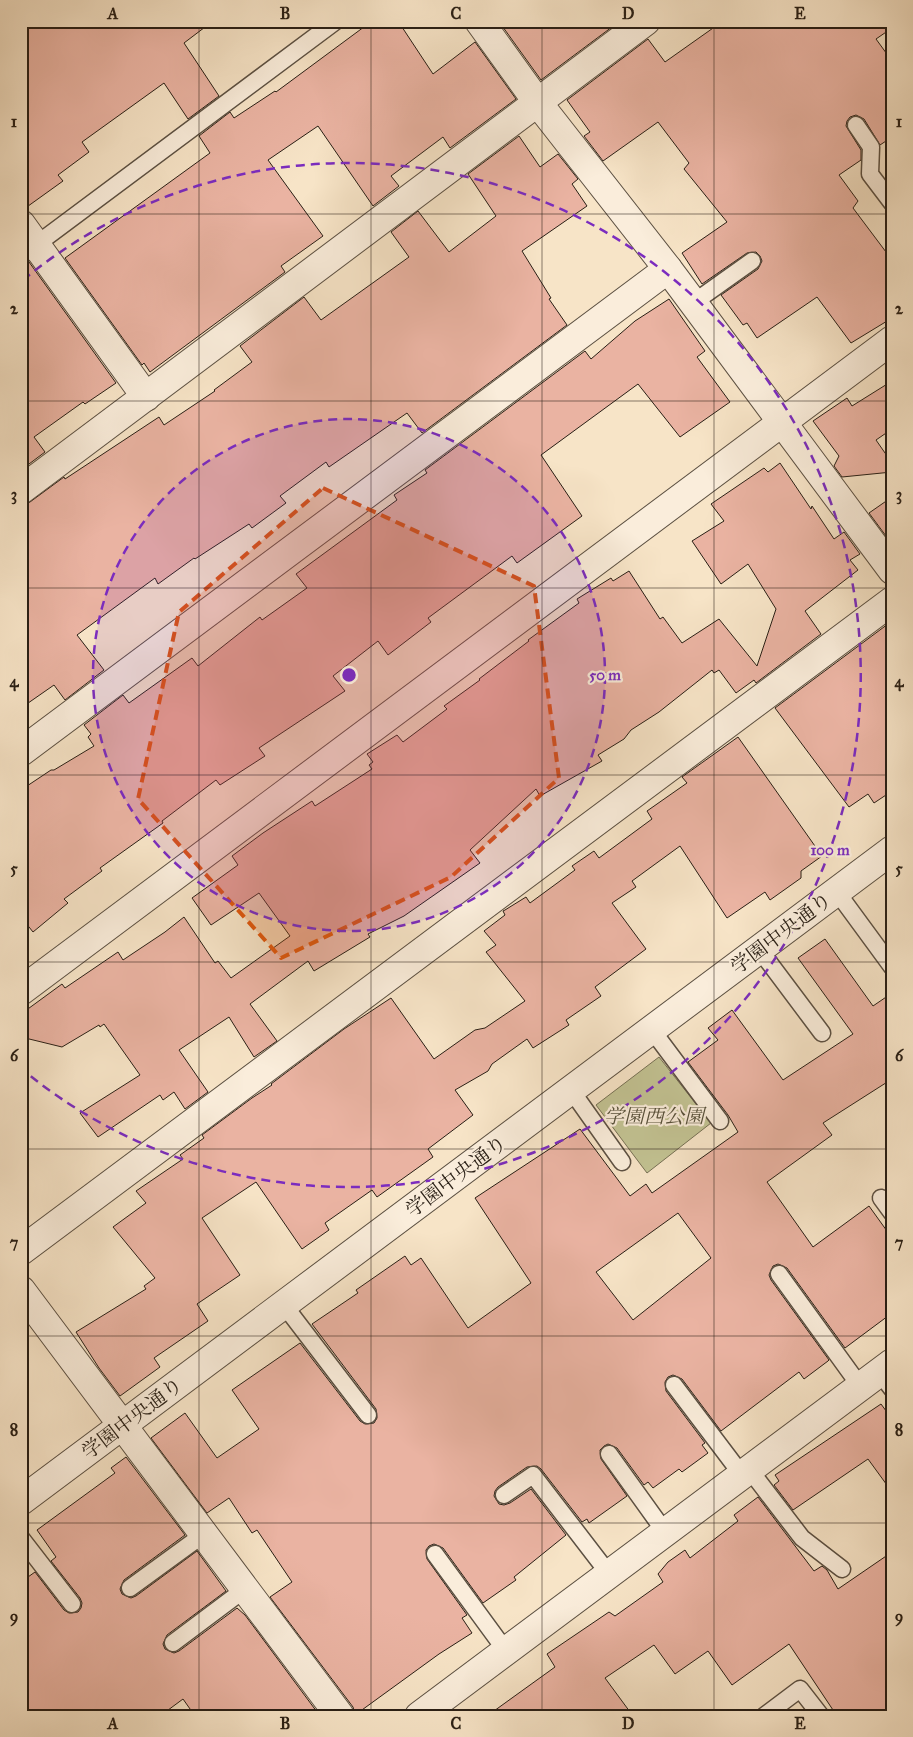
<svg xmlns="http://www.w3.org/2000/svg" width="913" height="1737" font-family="'IM FELL Great Primer','Noto Serif JP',serif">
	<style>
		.green { fill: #c2c292; stroke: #767054 }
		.building { fill: #eab3a2; stroke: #291f15; fill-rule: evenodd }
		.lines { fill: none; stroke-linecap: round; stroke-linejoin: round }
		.service-casing { stroke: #5c5042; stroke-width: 19 }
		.minor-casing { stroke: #5c5042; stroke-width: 30 }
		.tertiary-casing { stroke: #5c5042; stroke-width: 30 }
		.service { stroke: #faeddb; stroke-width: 16 }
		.minor { stroke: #faeddb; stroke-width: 28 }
		.tertiary { stroke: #faeddb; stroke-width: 28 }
		.marked { fill: #de560c; fill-opacity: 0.2; stroke: #de560c; stroke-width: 4; stroke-dasharray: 10 6; stroke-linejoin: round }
		.grid { fill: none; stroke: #291f15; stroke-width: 1; stroke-opacity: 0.55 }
		.ring { fill: none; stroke: #7b2cbf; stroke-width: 2.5; stroke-dasharray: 9 6 }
		.labels { text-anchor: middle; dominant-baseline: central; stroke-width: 4.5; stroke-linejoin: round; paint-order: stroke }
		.street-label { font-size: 20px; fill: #291f15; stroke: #faeddb }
		.park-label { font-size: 20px; font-style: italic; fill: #57503a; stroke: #faeddb }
		.centre { fill: #7b2cbf; stroke: #faeddb; stroke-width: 2.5 }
		.ring-label { font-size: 15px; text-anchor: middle; font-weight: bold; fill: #7b2cbf; stroke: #faeddb; stroke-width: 4.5; stroke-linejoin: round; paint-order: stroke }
		.neatline { fill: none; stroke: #291f15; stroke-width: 2 }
		.grid-label { font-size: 16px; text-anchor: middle; font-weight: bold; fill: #291f15 }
	</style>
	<rect width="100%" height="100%" fill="#f7e4c7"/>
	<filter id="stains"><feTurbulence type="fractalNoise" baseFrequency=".004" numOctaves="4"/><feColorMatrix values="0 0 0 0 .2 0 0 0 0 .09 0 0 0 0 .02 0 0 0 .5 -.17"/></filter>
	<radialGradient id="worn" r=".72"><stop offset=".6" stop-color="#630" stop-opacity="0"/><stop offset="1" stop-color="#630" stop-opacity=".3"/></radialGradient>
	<path class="green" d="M659,1057L711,1123L647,1173L596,1105Z"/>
	<g class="building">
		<path d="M21,21H213L184,43L219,96L188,119L164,83L82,142L89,152L58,175L63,181L24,209H21Z"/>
		<path d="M372,21H398L433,74L475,42L516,99L450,148L443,137L391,176L399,186L373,206L318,126L268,160L323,236L281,266L285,272L150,372L144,363L142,365L65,258L210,153L199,136L230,112L234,118L275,91L276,92Z"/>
		<path d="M502,21H620L541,80L500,23Z"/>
		<path d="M723,21H892V28L876,39L892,61V137L880,145L864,119L856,115L850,117L847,121L846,126L861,150V160L839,175L858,201L853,208L892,260V318L851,343L817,297L757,338L747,323L743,325L721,295L758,269L762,261L760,256L756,252L747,253L702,284L682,253L727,222L684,169L689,163L658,122L603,161L584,136L590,132L567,100L648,39L665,62Z"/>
		<path d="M519,136L540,167L558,154L578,179L572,184L587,206L522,251L551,298L549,299L567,325L422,433L407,413L329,467L326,462L280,496L286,503L252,528L249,524L195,559L194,558L158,584L155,578L77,635L104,670L65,700L54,685L21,708V505L30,502L64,477L65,479L159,417L164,425L215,391L214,390L252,362L240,346L304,297L321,320L409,257L391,232L418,211L449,252L496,216L468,174Z"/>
		<path d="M29,262L116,383L85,404L83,402L34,437L45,452L21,470V266Z"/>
		<path d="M669,299L705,351L697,357L730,402L680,437L638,384L541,455L582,516L517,563L512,556L428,618L431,622L388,655L378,641L333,676L345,691L259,748L265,756L220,785L216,780L162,821L163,823L100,868L102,871L64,899L68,903L33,932L21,917V790L51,770H54L94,746L88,737L91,734L84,725L123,695L129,703L192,658L198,666L260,617L262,620L307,588L296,574L397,500L394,495L427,473L425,470L585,351L591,359L635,321Z"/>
		<path d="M892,381V429L876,440L892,463V472L842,477L834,466L839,456L813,421L847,398L852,406Z"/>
		<path d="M780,463L811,509L812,506L834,539L844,532L860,554L850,560L858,570L805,611L821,634L756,683L754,680L736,693L719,670L714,673L712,670L659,712L631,730L624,739L598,755L602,761L540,796L536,789L470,850L480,863L404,916L368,934L370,937L314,971L308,961L250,1004L277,1041L254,1057L229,1017L179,1050L208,1092L185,1109L174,1092L163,1100L160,1095L98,1137L80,1113L140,1075L104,1024L100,1027L99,1025L62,1047L21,1037V1014L62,984L65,988L118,952L123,960L165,932L184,917L215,963L218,961L231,978L290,936L259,893L211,925L192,898L238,865L232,856L263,833L312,801L315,806L372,769L369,765L373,762L367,754L397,735L403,742L447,709L444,706L480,680L479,679L529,641L528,640L579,603L577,599L611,578L613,581L629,571L660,619L663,617L682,643L719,619L757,666L776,609L748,564L721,584L692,541L724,521L711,504L764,468L768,472Z"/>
		<path d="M892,497V533L886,536L869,513Z"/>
		<path d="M892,621V791L874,803L868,794L849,807L775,708Z"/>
		<path d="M738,737L822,856L801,871V878L770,900L765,892L727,918L680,846L632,881L636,887L612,903L646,949L595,987L601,996L566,1020L569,1025L533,1048L527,1039L492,1064L488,1071L455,1090L473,1115L428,1149L433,1157L377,1197L372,1190L325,1223L329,1230L302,1249L256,1182L202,1218L240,1275L197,1304L208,1321L154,1358L160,1367L120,1396L99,1368L76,1332L146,1289L144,1286L155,1278L113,1227L146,1203L136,1191L183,1159L180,1155L204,1138L202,1135L252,1098L272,1085L271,1084L344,1029L391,998L434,1059L475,1030L485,1028L525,1001L486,952L496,945L484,931L505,915L503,911L505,910L526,897L530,903L575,870L572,866L594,851L599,858L652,819L647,811L687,783L682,777Z"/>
		<path d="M825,939L873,1006L892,993V1079L823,1123L832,1135L767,1182L813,1247L869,1206L892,1238V1313L845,1348L787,1268L778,1264L773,1266L769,1275L771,1280L829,1360L828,1361L804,1379L799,1372L721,1431L682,1379L673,1375L668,1377L665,1382L666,1391L705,1443L702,1445L708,1453L682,1472L679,1469L653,1488L648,1482L644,1485L617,1448L608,1444L604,1446L600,1450L601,1459L627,1496L589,1523L587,1519L582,1522L541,1469L537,1466L527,1467L498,1487L495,1491L494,1496L499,1504L504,1505L510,1503L531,1489L566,1535L514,1577L516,1580L483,1603L443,1548L434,1544L429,1546L426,1550L427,1559L467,1615L462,1618L472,1633L439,1654L355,1715L353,1707L270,1597L292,1582L257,1530L252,1533L229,1498L207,1513L151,1438L185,1413L217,1458L259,1429L232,1390L300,1343L360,1421L365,1424L374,1423L377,1418L376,1409L312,1324L358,1293L356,1290L405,1256L411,1265L421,1258L468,1328L531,1283L475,1198L580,1129L630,1196L646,1184L652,1193L738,1132L728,1115L688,1062L718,1040L708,1028L732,1010L783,1080L853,1034L798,958ZM678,1213L711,1258L633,1320L596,1272Z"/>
		<path d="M881,1404L892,1419V1492L868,1459L793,1510L774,1485L779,1481L775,1475Z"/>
		<path d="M126,1457L185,1535L124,1580L120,1589L122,1594L131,1598L136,1596L197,1551L226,1591L167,1635L163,1644L165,1649L174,1653L179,1651L237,1608L245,1615L320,1716H195L183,1699L160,1716H21V1582L35,1572L64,1610L69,1613L78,1612L81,1608L82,1603L80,1598L51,1561L56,1557L37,1530L115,1473L111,1468Z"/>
		<path d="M758,1497L814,1571L822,1566L827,1570L838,1589L892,1552V1716H837L789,1644L732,1685L708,1651L675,1674L654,1645L605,1678L633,1716H487L555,1667L547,1654L609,1612L615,1616L663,1582L658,1574L668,1562L685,1550L690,1558L738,1521L734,1515Z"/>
	</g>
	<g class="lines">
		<g class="service-casing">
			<g id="service">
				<path d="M856,125L871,147L870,174L892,203"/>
				<path d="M21,256L336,21"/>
				<path d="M693,303L752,261"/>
				<path d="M837,892L892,967"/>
				<path d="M759,949L822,1033"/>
				<path d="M652,1030L720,1121"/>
				<path d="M571,1090L622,1162"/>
				<path d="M881,1198L892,1213"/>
				<path d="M779,1274L860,1386"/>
				<path d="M284,1305L368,1415"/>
				<path d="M879,1372L892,1389"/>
				<path d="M674,1385L742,1475"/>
				<path d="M609,1454L665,1532"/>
				<path d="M749,1469L802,1538L842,1569"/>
				<path d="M504,1495L533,1475L609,1574"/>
				<path d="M21,1538L72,1604"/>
				<path d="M435,1554L506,1651"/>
				<path d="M130,1588L204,1534"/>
				<path d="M173,1643L245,1589"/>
				<path d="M764,1716L800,1689L821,1716"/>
			</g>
		</g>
		<g class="minor-casing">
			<g id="minor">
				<path d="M479,21L538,103L668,269L892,570"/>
				<path d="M21,224L146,397"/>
				<path d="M21,490L646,21"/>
				<path d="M21,752L668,269"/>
				<path d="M21,991L892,340"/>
				<path d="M21,1251L892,601"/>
				<path d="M21,1290L340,1716"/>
				<path d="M419,1716L892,1363"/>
			</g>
		</g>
		<g class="tertiary-casing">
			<path id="tertiary" d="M21,1501L892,850"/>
		</g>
		<use href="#service" class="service"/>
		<use href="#minor" class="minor"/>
		<use href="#tertiary" class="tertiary"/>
	</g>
	<path class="marked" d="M323,488L534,586L559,778L451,877L281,958L138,799L179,612Z"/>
	<path class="grid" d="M199,21V1716M371,21V1716M542,21V1716M714,21V1716M21,214H892M21,401H892M21,588H892M21,775H892M21,962H892M21,1149H892M21,1336H892M21,1523H892"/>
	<circle cx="349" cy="675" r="256" fill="#7b2cbf" fill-opacity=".12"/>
	<g class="ring">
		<circle cx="349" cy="675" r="256"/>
		<path d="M23 280A512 512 0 1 1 23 1070"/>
	</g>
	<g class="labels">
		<g class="street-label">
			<text transform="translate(781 933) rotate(-37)">学園中央通り</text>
			<text transform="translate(456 1176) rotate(-37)">学園中央通り</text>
			<text transform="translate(132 1418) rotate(-37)">学園中央通り</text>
		</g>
		<g class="park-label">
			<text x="654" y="1116">学園西公園</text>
		</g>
	</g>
	<circle cx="349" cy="675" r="8" class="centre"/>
	<g class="ring-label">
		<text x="605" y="680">50 m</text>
		<text x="830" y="855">100 m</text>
	</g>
	<rect width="913" height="1737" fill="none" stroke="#f7e4c7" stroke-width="55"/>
	<rect x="28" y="28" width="858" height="1682" class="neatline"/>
	<g class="grid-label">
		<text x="113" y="19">A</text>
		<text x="285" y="19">B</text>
		<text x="456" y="19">C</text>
		<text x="628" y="19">D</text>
		<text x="800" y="19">E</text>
		<text x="14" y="127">1</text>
		<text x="899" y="127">1</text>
		<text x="14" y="314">2</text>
		<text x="899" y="314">2</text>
		<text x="14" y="500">3</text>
		<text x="899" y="500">3</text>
		<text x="14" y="687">4</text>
		<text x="899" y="687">4</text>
		<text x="14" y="874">5</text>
		<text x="899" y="874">5</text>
		<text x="14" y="1061">6</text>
		<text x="899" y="1061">6</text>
		<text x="14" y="1248">7</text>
		<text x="899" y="1248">7</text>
		<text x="14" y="1435">8</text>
		<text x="899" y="1435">8</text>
		<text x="14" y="1622">9</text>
		<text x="899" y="1622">9</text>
		<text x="113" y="1729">A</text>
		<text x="285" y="1729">B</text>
		<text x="456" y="1729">C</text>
		<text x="628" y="1729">D</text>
		<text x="800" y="1729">E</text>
	</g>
	<rect width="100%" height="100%" filter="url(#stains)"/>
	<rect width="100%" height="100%" fill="url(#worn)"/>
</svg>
